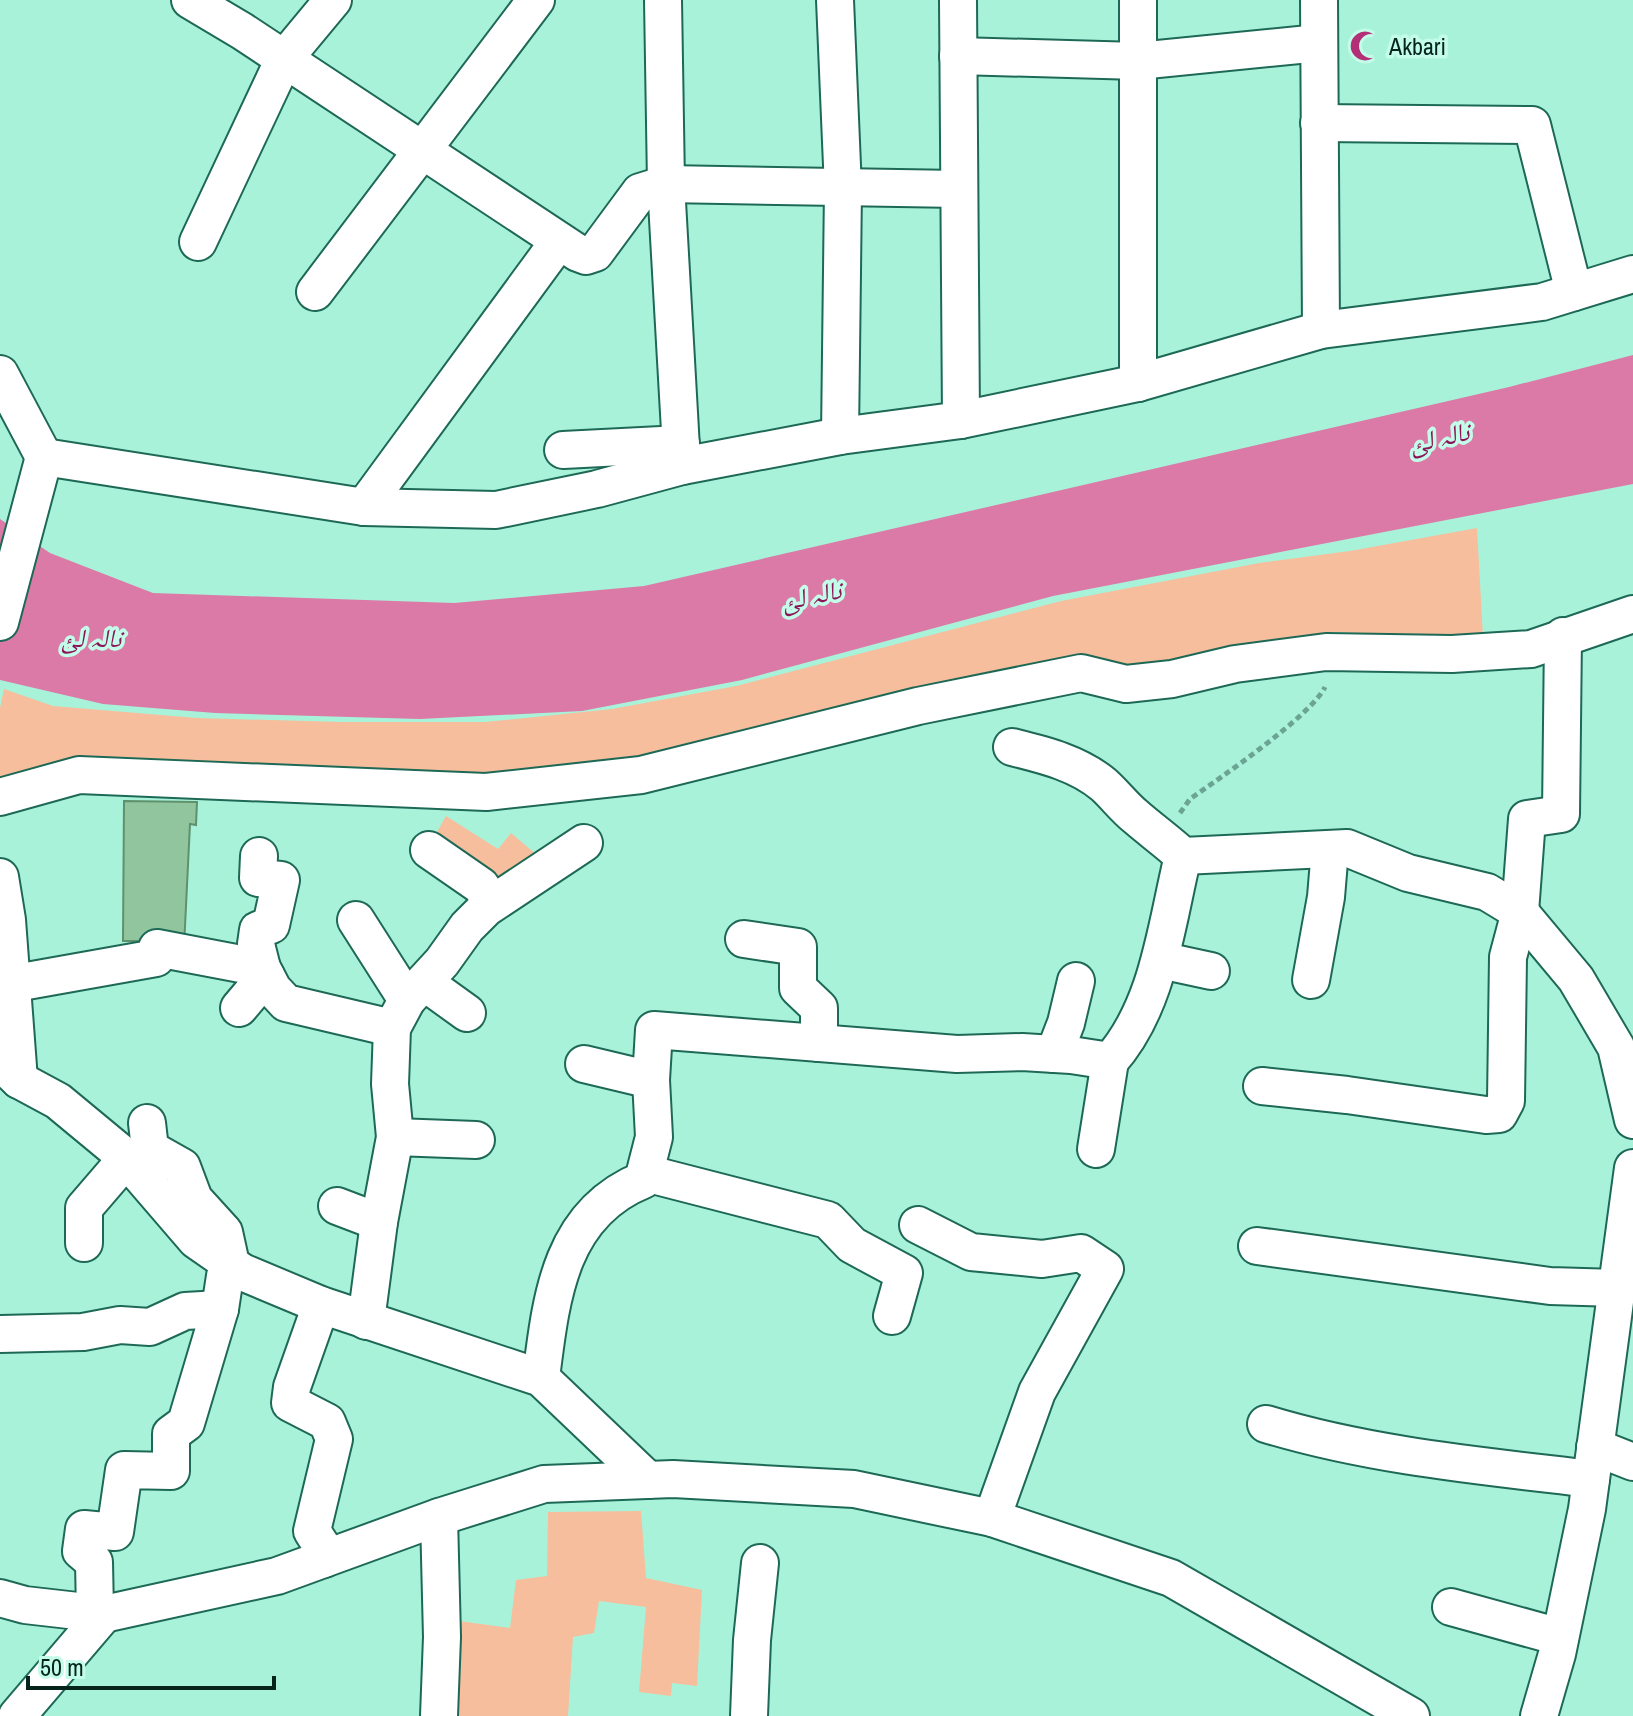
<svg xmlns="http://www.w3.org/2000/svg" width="1633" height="1716" font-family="'Archivo Narrow','Noto Naskh Arabic',sans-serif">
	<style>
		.green { fill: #f6be9c }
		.water { fill: #dc7aa7 }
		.building { fill: #90c59e; stroke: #5e916c; stroke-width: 2 }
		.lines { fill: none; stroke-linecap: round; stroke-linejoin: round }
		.minor-casing { stroke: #1d6956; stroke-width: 40 }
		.path { stroke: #6ba493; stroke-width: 5; stroke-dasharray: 6 4; stroke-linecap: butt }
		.minor { stroke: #fff; stroke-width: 36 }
		.labels { text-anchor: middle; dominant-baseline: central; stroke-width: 7; stroke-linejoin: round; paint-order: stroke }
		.poi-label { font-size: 24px; fill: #05241c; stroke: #c3fce9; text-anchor: start }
		.water-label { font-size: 26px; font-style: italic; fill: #8c1558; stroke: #c3fce9 }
	</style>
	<rect width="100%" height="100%" fill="#a9f2da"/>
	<g class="green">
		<path d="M1477,528L1483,637L1332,632L1224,647L1196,663L711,749L497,782L0,781V708L4,689L53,706L197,718L341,722H485L612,709L736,686L1061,601L1259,563L1350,551Z"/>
		<path d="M446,816L498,849L511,833L544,861L498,896L429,846Z"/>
		<path d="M641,1511L646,1578L702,1590L697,1686L672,1683L671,1696L639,1692L646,1607L599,1601L594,1633L573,1637L568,1716H449L459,1621L510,1628L516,1580L547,1576L548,1512Z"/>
	</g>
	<path class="water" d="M1633,355V484L1053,596L742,680L582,711L420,719L215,713L103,704L0,680V519L50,553L153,593L454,603L644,586L1509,387Z"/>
	<path class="building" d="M124,801L197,802L196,825L190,824L184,947L164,941H123Z"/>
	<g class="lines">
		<g class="minor-casing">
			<g id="minor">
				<path d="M190,0L242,31L578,253L586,256L595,253L640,192L666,184L959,189"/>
				<path d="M663,0L666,184L682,466"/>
				<path d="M835,0L843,189L840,436"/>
				<path d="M958,0L961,420"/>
				<path d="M1319,0L1321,330"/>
				<path d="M958,56L1138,61L1319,43"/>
				<path d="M1319,123L1532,125L1574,292"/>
				<path d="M198,242L284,59L333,0"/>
				<path d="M315,292L536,0"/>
				<path d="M0,374L44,457"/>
				<path d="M1138,383V0"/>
				<path d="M563,450L681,444"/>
				<path d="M44,457L364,507L496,510L597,489L682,466L840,436L961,420L1138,383L1321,330L1542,302L1633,274"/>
				<path d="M364,507L559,241"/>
				<path d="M0,622L44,457"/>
				<path d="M1012,747C1044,755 1078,763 1104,785C1115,795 1124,807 1135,816C1151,830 1168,842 1183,856L1347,848L1408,873L1487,892L1520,912L1576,979L1616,1047L1633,1120"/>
				<path d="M0,797L79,775L486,792L641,775L918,706L1081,673L1126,684L1172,679L1235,664L1326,652L1452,654L1531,649L1633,614"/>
				<path d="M429,850L481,886L492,903"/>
				<path d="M259,856L258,878L281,880L271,925L258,930L256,944L262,968"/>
				<path d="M0,877L7,920L19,1080"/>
				<path d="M356,920L407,1000"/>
				<path d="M744,939L798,947V988L819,1008V1043"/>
				<path d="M1160,960L1211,971"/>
				<path d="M1311,980L1326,897L1330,849"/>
				<path d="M424,982L467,1013"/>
				<path d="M10,984L156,958L157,948L262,968L273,989L286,1003L392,1028"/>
				<path d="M239,1008L266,976"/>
				<path d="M1054,1054L1066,1023L1076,981"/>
				<path d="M0,1062L19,1080L58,1101L122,1154L196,1240L242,1272L321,1305L541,1378L648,1480"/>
				<path d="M584,1064L651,1080"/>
				<path d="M1262,1086L1347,1095L1486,1115L1499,1114L1506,1101L1508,957L1520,912L1527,819L1561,814L1563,636"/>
				<path d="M147,1123L150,1149L182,1167L194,1199L224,1232L231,1264"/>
				<path d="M395,1137L476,1140"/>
				<path d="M1096,1149L1110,1061"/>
				<path d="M645,1173L828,1220L852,1245L904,1273L892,1316"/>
				<path d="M337,1206L379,1222"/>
				<path d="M918,1225L971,1252L1042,1259L1081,1253L1105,1269L1037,1392L992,1518"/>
				<path d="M84,1243V1208L127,1158"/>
				<path d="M1257,1246L1550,1286L1617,1288"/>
				<path d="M321,1305L292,1387L290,1403L327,1422L334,1439L312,1531L321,1545L324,1559"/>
				<path d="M366,1321L379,1222L395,1137L390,1084L392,1028L407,1000L442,962L467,927L486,908L584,843"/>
				<path d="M0,1334L83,1332L120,1325L150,1327L185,1311L220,1309"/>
				<path d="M541,1378C551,1299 559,1214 643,1180L654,1137L651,1080L654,1030L957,1054L1022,1052L1071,1055L1110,1061C1159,1006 1166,925 1183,856"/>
				<path d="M1266,1424C1371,1456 1483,1466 1591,1479"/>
				<path d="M1595,1447L1633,1462"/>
				<path d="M439,1517L442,1637L439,1716"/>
				<path d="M0,1598L25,1605L104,1614L277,1576L439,1517L544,1484L673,1479L854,1489L992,1518L1171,1578L1411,1716"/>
				<path d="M1451,1607L1560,1637"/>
				<path d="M95,1613L94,1562L81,1551L84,1529L115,1532L124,1470L171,1471V1434L186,1423L220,1309L225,1276L242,1272"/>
				<path d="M17,1716L104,1614"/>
				<path d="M749,1716L752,1640L760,1563"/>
				<path d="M1539,1716L1557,1654L1587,1509L1633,1168"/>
			</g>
		</g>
		<path class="path" d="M1180,813L1190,799C1220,778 1311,716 1325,687"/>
		<use href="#minor" class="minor"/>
	</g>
	<defs>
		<g id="mosque-bare" transform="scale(2.4)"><path d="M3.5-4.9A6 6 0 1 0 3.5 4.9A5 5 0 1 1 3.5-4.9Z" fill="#b32f76" stroke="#c3fce9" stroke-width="2.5" paint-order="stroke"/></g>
	</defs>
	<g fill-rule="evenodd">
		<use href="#mosque-bare" x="1365" y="46"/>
	</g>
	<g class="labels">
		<g class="poi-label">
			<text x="1389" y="46">Akbari</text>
		</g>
		<g class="water-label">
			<text transform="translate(1439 437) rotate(-13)">نالہ لئ</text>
			<text transform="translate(811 595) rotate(-12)">نالہ لئ</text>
			<text x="91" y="637">نالہ لئ</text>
		</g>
	</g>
	<path d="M28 1676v12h246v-12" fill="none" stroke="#05241c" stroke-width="4"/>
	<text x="40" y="1676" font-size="24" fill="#05241c" stroke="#c3fce9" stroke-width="6" paint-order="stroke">50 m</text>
</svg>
